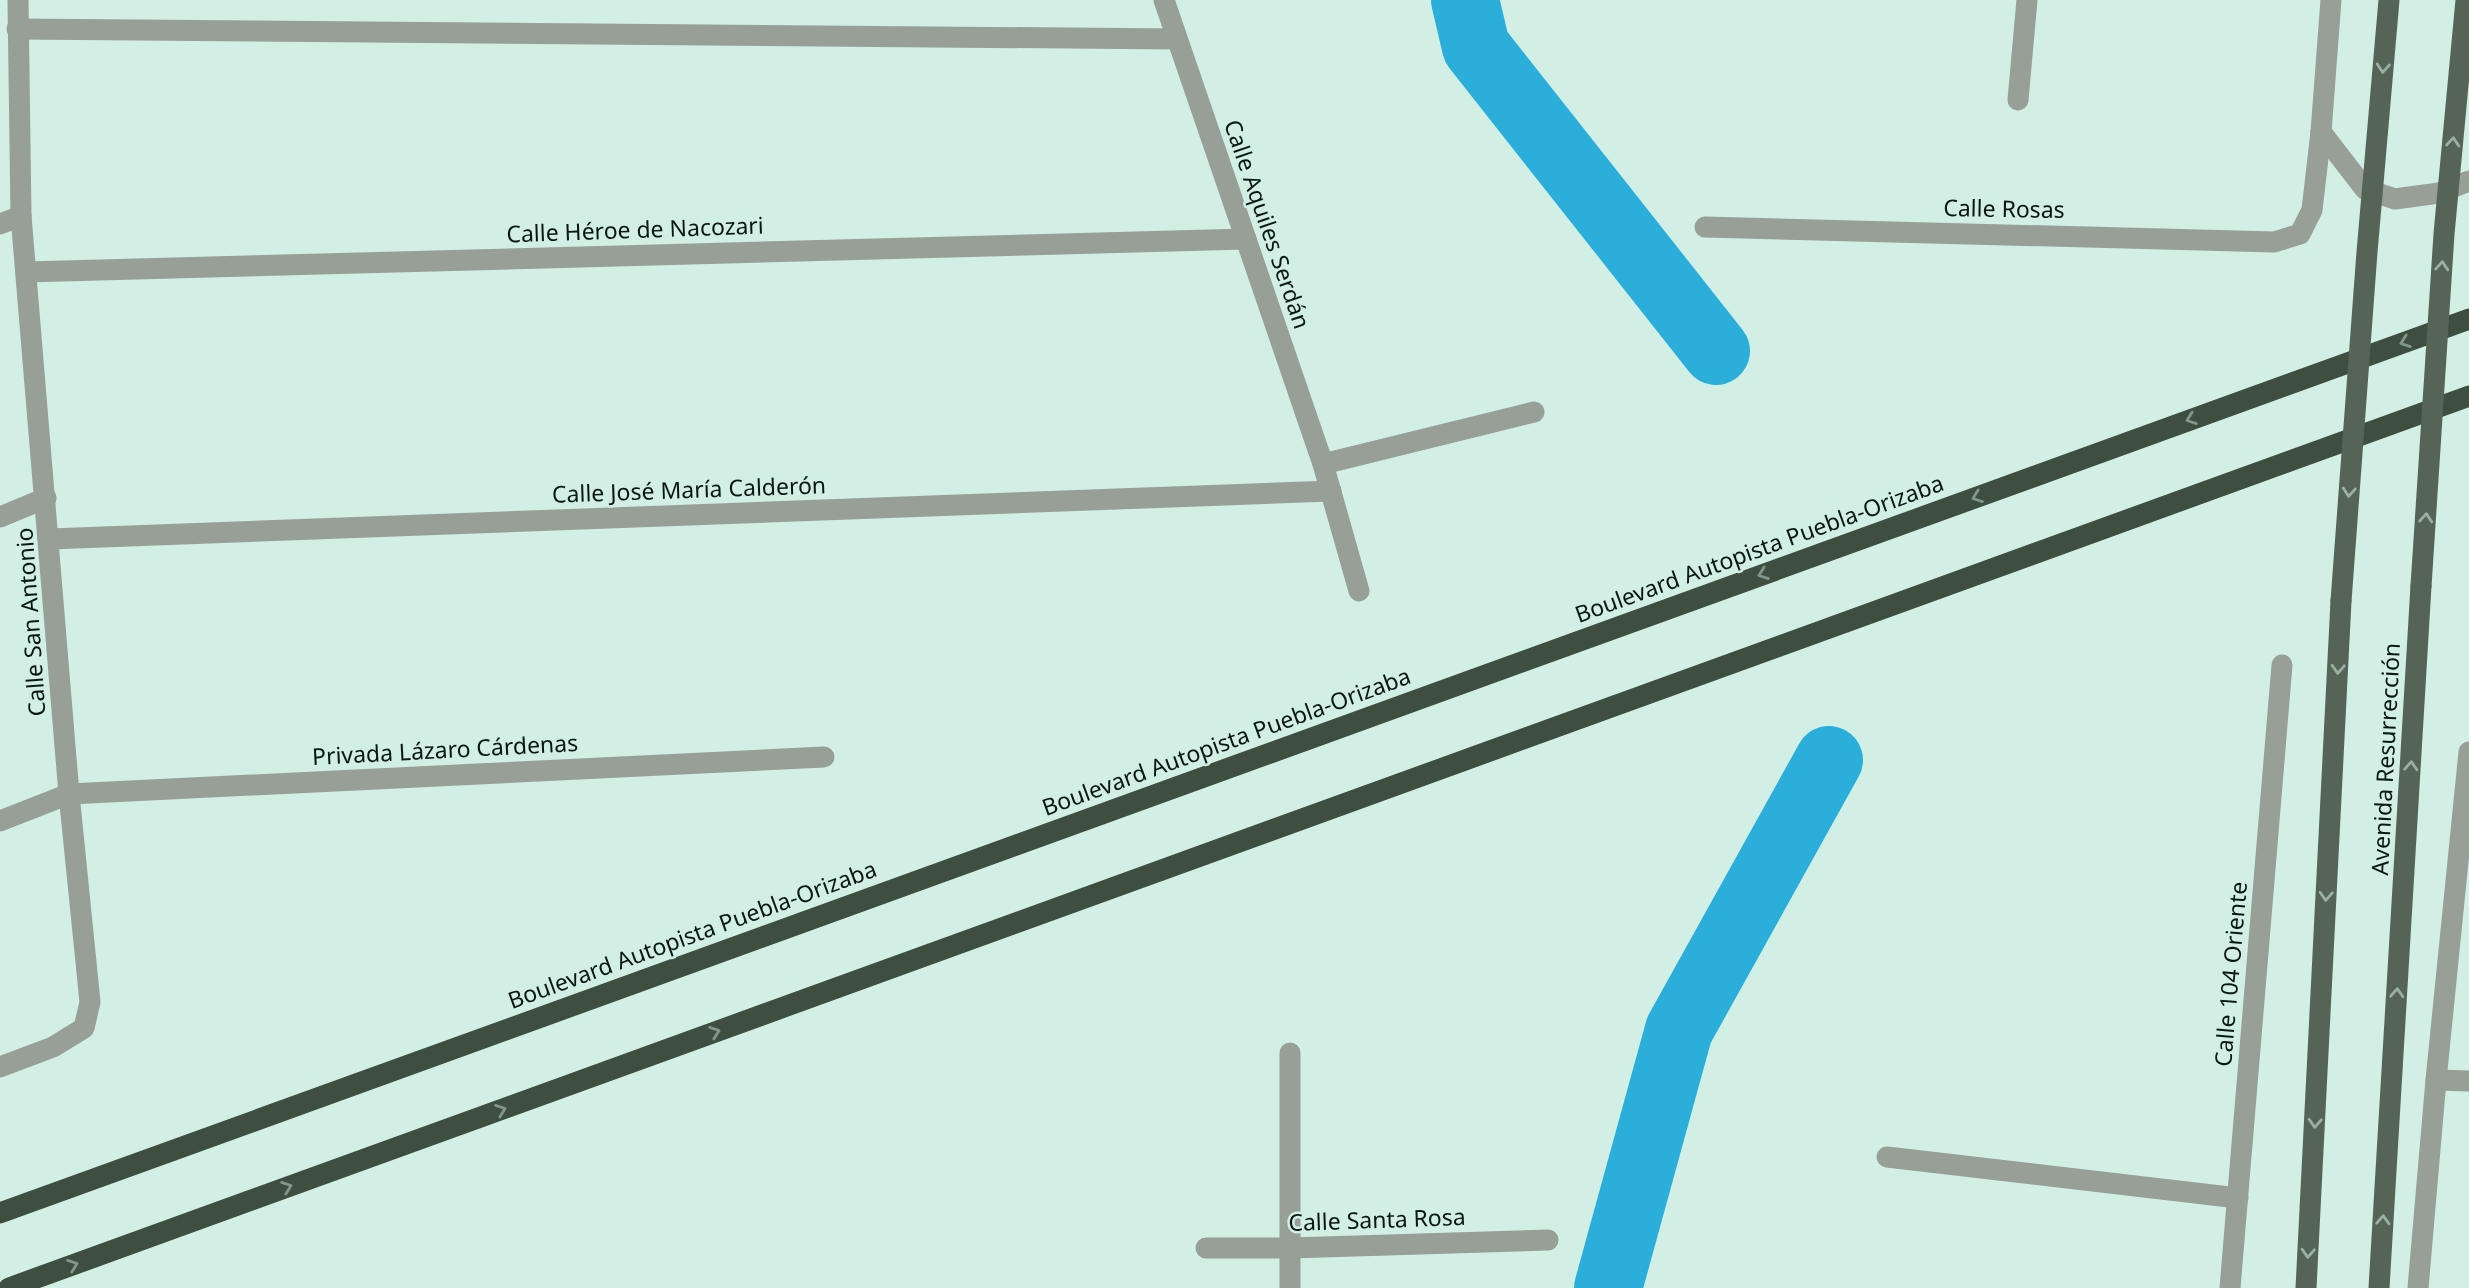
<svg xmlns="http://www.w3.org/2000/svg" width="2469" height="1288" font-family="'Noto Sans',sans-serif">
	<style>
		.lines { fill: none; stroke-linecap: round; stroke-linejoin: round }
		.river { stroke: #2baed9; stroke-width: 68 }
		.minor { stroke: #979f97; stroke-width: 21 }
		.major { stroke: #566456; stroke-width: 21 }
		.highway { stroke: #3f4f3f; stroke-width: 21 }
		.major-bridge { stroke: #566456; stroke-width: 21 }
		.oneway { stroke: #9ab0a4 }
		.oneway2 { stroke: #819789 }
		.labels { text-anchor: middle; dominant-baseline: central; stroke-width: 5; stroke-linejoin: round; paint-order: stroke }
		.street-label { font-size: 23px; fill: #0c1713; stroke: #d1efe4 }
	</style>
	<rect width="100%" height="100%" fill="#d1efe4"/>
	<g class="lines">
		<g class="river">
			<path d="M1465,0L1476,47L1716,351"/>
			<path d="M1608,1288L1679,1030L1829,760"/>
		</g>
		<g class="minor">
			<path d="M1164,0L1323,464L1359,591"/>
			<path d="M17,29L1177,39"/>
			<path d="M2018,100L2027,0"/>
			<path d="M2321,132L2365,189L2395,199L2439,193L2469,181"/>
			<path d="M0,224L21,216"/>
			<path d="M1705,227L2274,242L2300,234L2312,210L2321,132L2331,0"/>
			<path d="M26,272L1246,239"/>
			<path d="M1323,464L1534,412"/>
			<path d="M0,517L46,498"/>
			<path d="M50,539L1331,491"/>
			<path d="M0,821L69,794L824,757"/>
			<path d="M1290,1053V1288"/>
			<path d="M0,1067L53,1047L84,1028L90,1002L69,794L21,216L18,0"/>
			<path d="M2436,1080L2469,1081"/>
			<path d="M1887,1157L2238,1198"/>
			<path d="M1206,1248H1290L1548,1240"/>
			<path d="M2230,1288L2282,665"/>
			<path d="M2418,1288L2436,1080L2469,752"/>
		</g>
		<g class="major">
			<path d="M2306,1288L2341,601"/>
			<path d="M2379,1288L2421,586"/>
		</g>
		<g class="highway">
			<path d="M0,1213L2469,319"/>
			<path d="M9,1288L2469,396"/>
		</g>
		<g class="major-bridge">
			<path d="M2421,586L2444,234L2466,0"/>
			<path d="M2341,601L2367,252L2389,0"/>
		</g>
	</g>
	<defs><path id="oneway-chevron" d="M-2-3.5L2.5 0L-2 3.5" fill="none" stroke-width="1.6" stroke-linecap="round" stroke-linejoin="round" transform="scale(1.75)"/></defs>
	<g class="oneway">
		<use href="#oneway-chevron" transform="translate(2383 68) rotate(95)"/>
		<use href="#oneway-chevron" transform="translate(2453 142) rotate(-85)"/>
		<use href="#oneway-chevron" transform="translate(2442 266) rotate(-86)"/>
		<use href="#oneway-chevron" transform="translate(2349 492) rotate(94)"/>
		<use href="#oneway-chevron" transform="translate(2426 518) rotate(-86)"/>
		<use href="#oneway-chevron" transform="translate(2338 669) rotate(93)"/>
		<use href="#oneway-chevron" transform="translate(2411 766) rotate(-87)"/>
		<use href="#oneway-chevron" transform="translate(2326 896) rotate(93)"/>
		<use href="#oneway-chevron" transform="translate(2397 993) rotate(-87)"/>
		<use href="#oneway-chevron" transform="translate(2315 1123) rotate(93)"/>
		<use href="#oneway-chevron" transform="translate(2383 1220) rotate(-87)"/>
		<use href="#oneway-chevron" transform="translate(2308 1253) rotate(93)"/>
	</g>
	<g class="oneway2">
		<use href="#oneway-chevron" transform="translate(2405 342) rotate(160)"/>
		<use href="#oneway-chevron" transform="translate(2191 419) rotate(160)"/>
		<use href="#oneway-chevron" transform="translate(1977 497) rotate(160)"/>
		<use href="#oneway-chevron" transform="translate(1763 574) rotate(160)"/>
		<use href="#oneway-chevron" transform="translate(715 1032) rotate(-20)"/>
		<use href="#oneway-chevron" transform="translate(501 1110) rotate(-20)"/>
		<use href="#oneway-chevron" transform="translate(287 1187) rotate(-20)"/>
		<use href="#oneway-chevron" transform="translate(73 1265) rotate(-20)"/>
	</g>
	<g class="labels">
		<g class="street-label">
			<text transform="translate(2004 208) rotate(1)">Calle Rosas</text>
			<text transform="translate(1268 224) rotate(71)">Calle Aquiles Serdán</text>
			<text transform="translate(635 229) rotate(-2)">Calle Héroe de Nacozari</text>
			<text transform="translate(689 489) rotate(-2)">Calle José María Calderón</text>
			<text transform="translate(1759 548) rotate(-20)">Boulevard Autopista Puebla-Orizaba</text>
			<text transform="translate(30 622) rotate(-94)">Calle San Antonio</text>
			<text transform="translate(1226 741) rotate(-20)">Boulevard Autopista Puebla-Orizaba</text>
			<text transform="translate(445 749) rotate(-3)">Privada Lázaro Cárdenas</text>
			<text transform="translate(2385 759) rotate(-87)">Avenida Resurrección</text>
			<text transform="translate(692 934) rotate(-20)">Boulevard Autopista Puebla-Orizaba</text>
			<text transform="translate(2230 974) rotate(-85)">Calle 104 Oriente</text>
			<text transform="translate(1377 1219) rotate(-2)">Calle Santa Rosa</text>
		</g>
	</g>
</svg>
